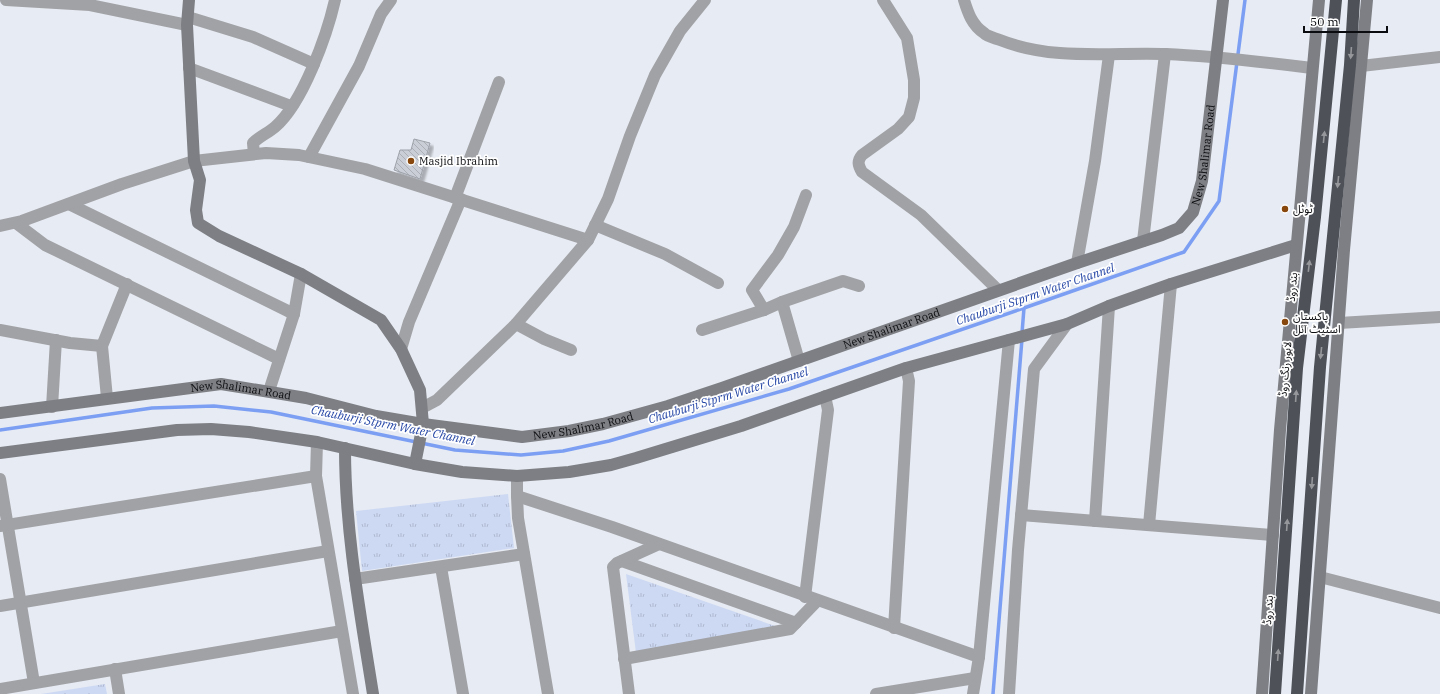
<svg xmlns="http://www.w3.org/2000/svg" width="1440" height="694" font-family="'IBM Plex Serif','Noto Sans Arabic',serif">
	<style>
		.grass { fill: url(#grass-tufts) }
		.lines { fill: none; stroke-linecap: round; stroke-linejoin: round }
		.stream { stroke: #7c9ff3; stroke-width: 3.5 }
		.building { fill: url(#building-back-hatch); stroke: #9da1a9; filter: url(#shadow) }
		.street { stroke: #a1a2a6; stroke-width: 12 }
		.secondary { stroke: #7d7f84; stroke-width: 12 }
		.highway { stroke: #4e5158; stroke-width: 12 }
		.oneway { fill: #95979b }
		.poi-dot { fill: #87470d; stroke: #fff; stroke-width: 1.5 }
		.labels { text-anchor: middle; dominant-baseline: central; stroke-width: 3.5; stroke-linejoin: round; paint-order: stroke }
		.street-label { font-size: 11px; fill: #0b0c0f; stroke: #fff }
		.poi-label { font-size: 11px; fill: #0b0c0f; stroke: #fff; text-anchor: start }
		.water-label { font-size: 12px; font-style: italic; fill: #2647a6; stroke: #fff }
	</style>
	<defs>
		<pattern id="grass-tufts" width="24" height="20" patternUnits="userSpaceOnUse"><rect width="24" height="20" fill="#cdd9f3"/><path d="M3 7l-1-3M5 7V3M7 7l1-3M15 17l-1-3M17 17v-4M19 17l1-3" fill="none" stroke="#afb9cf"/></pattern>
		<pattern id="building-back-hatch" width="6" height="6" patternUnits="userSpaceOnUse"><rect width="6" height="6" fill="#caced6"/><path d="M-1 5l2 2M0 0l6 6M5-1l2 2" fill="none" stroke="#acb0b6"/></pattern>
		<filter id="shadow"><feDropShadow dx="3.5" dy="3.5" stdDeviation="1" flood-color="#0004"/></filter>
	</defs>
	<rect width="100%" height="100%" fill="#e7ebf3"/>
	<g class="grass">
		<path d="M508,494L514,548L362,571L356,511Z"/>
		<path d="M626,574L781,628L636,653Z"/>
		<path d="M105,684L107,694H41Z"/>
	</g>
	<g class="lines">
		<g class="stream">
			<path d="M1022,333L1024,308"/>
			<path d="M0,430L152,408L214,406L271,412L455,450L521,455L563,451L609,441L789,389L1024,308L1184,252L1219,201L1245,0"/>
			<path d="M993,694L1022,339"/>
		</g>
	</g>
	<path class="building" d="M414,139L430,143L420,179L394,170L400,150H411Z"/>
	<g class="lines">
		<g class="street">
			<path d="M6,0L90,5L187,25"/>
			<path d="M883,0L907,38L914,80V98L909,117L898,129L862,155C857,161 858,165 862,172L921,215L998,290"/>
			<path d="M964,0C968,13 972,25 984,33C988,37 995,38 1000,40C1053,61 1111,52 1166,54C1215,56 1263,62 1312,68"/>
			<path d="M188,17L253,37L314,64"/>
			<path d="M1361,66L1440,57"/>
			<path d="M189,68L291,106"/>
			<path d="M254,154L253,143C260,136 268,133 275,127C303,103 327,35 335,0"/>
			<path d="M309,157L359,66L381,14L391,0"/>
			<path d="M455,198L499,82"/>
			<path d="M69,204L294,314"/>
			<path d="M16,223L45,245L279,359"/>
			<path d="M595,225L665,254L718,283"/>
			<path d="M0,226L22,221L122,184L194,161L266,153L299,155L365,169L588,240"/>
			<path d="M1143,241L1165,54"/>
			<path d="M1077,263L1095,161L1109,55"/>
			<path d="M782,302L799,361"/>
			<path d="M764,310L752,290L778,255L794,227L806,195"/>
			<path d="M1339,323L1440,317"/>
			<path d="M516,324L544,339L571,350"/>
			<path d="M0,330L70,343L102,346"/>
			<path d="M702,330L764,310L782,302L843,281L859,286"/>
			<path d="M401,349L409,322L461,199"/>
			<path d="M269,391L294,314L301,274"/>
			<path d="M107,398L102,346L127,284"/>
			<path d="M52,407L56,340"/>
			<path d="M422,408L437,400L516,324L588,240L608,199L630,136L655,75L680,31L705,0"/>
			<path d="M317,442L316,476L353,694"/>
			<path d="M517,476V496L612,527L979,657"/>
			<path d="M0,479L34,683"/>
			<path d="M517,496L518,518L548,694"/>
			<path d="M1021,515L1273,535"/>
			<path d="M1095,521L1109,306"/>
			<path d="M1149,525L1171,284"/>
			<path d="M0,526L316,476"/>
			<path d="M622,561L796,623"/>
			<path d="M441,567L463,694"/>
			<path d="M1320,577L1440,608"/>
			<path d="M355,579L524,554"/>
			<path d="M805,597L828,410L825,396"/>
			<path d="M0,606L328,551"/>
			<path d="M894,628L909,381L906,368"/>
			<path d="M624,659L790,629L817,601"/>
			<path d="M115,669L119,694"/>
			<path d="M0,689L342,631"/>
			<path d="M629,694L613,567L617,563L659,544"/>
			<path d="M876,694L975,678"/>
			<path d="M973,694L979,657L1009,340"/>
			<path d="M1009,694L1018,550L1034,369L1067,324"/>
		</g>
		<g class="secondary">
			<path d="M189,0L187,25L194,161L200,180L196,210L198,223L219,236L301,274L381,320L401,349L420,390L423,424L415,464"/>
			<path id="s1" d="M0,413L221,384L306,398L376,416L423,424L522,437L569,431L603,424L668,406L722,388L1077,263L1162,235L1179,228L1193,212L1202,181L1223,0"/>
			<path d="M345,448C345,531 360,612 373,694"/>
			<path d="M0,453L177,430L211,429L249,432L317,442L415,464L462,472L517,476L569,472L611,465L636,458L741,426L906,368L1067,324L1109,306L1171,284L1296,245"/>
			<path d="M1262,694L1280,430L1319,0"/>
			<path d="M1311,694L1344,250L1367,0"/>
		</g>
		<g class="highway">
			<path d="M1275,694L1297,368L1315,217L1336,0"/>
			<path d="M1297,694L1320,367L1350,65L1354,0"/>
		</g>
	</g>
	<defs><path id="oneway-solid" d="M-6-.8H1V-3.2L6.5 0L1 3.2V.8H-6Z"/></defs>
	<g class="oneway">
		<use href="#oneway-solid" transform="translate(1351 53) rotate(94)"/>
		<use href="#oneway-solid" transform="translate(1324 137) rotate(-84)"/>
		<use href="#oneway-solid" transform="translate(1338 182) rotate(96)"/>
		<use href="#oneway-solid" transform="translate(1309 266) rotate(-83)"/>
		<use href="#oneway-solid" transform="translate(1321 353) rotate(96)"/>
		<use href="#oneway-solid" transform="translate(1296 396) rotate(-86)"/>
		<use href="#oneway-solid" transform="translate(1312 483) rotate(94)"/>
		<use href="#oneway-solid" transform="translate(1287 525) rotate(-86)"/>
		<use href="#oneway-solid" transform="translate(1278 655) rotate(-86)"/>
	</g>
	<g class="poi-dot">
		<circle cx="411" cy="161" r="4"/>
		<circle cx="1285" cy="209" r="4"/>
		<circle cx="1285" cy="322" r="4"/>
	</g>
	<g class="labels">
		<g class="street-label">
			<text stroke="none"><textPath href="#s1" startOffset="1299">New Shalimar Road</textPath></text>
			<text transform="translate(1292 287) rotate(-85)">بند روڈ</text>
			<text stroke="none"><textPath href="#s1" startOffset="915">New Shalimar Road</textPath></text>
			<text transform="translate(1285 369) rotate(-85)">لاہور رنگ روڈ</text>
			<text stroke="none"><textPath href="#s1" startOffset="243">New Shalimar Road</textPath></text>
			<text stroke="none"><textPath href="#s1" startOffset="591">New Shalimar Road</textPath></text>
			<text transform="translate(1268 610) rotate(-86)">بند روڈ</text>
		</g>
		<g class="poi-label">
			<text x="419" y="161">Masjid Ibrahim</text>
			<text x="1293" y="209">ٹوٹل</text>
			<text x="1293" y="316">پاکستان<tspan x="1293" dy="13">اسٹیٹ آئل</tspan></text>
		</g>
		<g class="water-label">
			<text transform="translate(1035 294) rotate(-19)">Chauburji Stprm Water Channel</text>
			<text transform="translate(728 395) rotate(-17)">Chauburji Stprm Water Channel</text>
			<text transform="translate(393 425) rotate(11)">Chauburji Stprm Water Channel</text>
		</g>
	</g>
	<path d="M1304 26v6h83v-6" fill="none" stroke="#0b0c0f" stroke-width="2"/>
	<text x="1310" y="26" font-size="12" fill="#0b0c0f" stroke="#ffffff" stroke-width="3" paint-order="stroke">50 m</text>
</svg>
